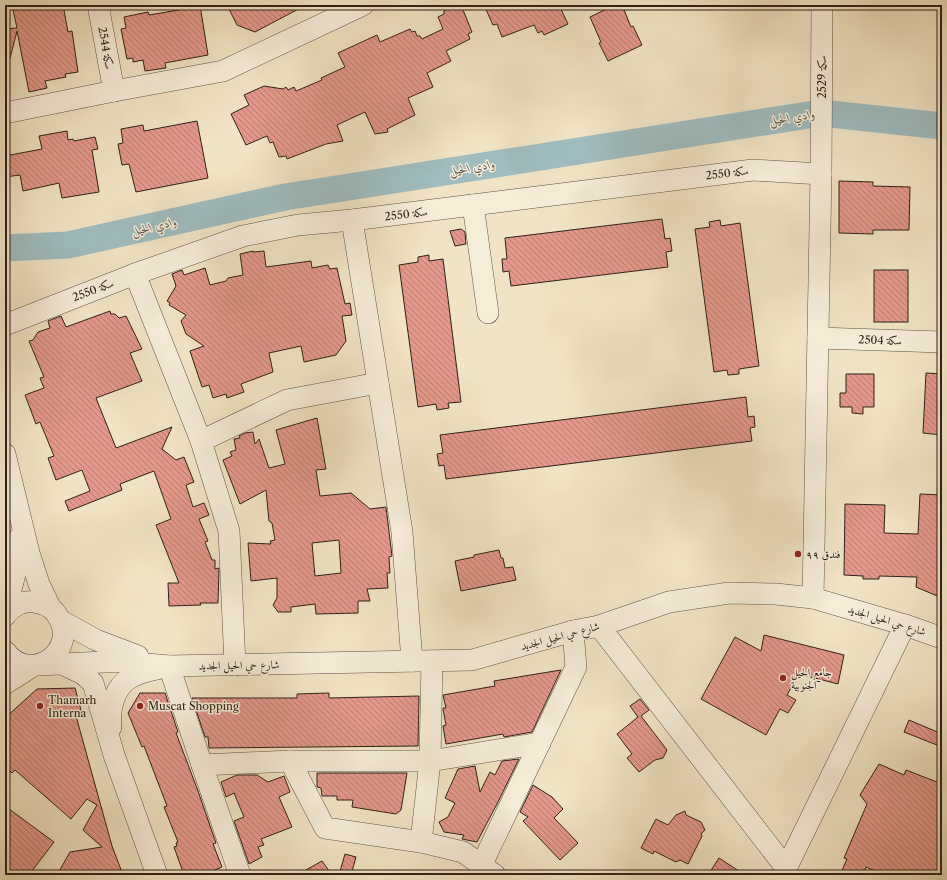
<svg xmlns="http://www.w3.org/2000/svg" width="947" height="880" font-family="'Libre Caslon Text',Amiri,serif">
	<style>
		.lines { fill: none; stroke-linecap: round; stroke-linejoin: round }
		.river { stroke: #9fbcbf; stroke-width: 27 }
		.building { fill: url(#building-back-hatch); stroke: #2e2018; fill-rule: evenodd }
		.minor-casing { stroke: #5f5143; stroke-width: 22 }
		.minor { stroke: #f6edd9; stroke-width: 21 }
		.poi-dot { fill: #8f2418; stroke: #f6edd9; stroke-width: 1.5 }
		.labels { text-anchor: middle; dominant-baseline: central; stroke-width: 3; stroke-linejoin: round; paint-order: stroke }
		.street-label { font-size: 11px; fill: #2e2018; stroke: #f6edd9 }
		.poi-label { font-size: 11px; fill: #2e2018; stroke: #f6edd9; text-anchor: start }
		.water-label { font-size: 12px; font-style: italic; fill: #504f4a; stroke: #f6edd9 }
	</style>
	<defs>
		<pattern id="building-back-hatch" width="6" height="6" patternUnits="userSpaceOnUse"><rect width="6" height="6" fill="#e4988b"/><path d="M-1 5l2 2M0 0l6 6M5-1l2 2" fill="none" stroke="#b97c71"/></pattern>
	</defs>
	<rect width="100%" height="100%" fill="#f1e4c4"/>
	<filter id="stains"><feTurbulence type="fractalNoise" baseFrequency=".005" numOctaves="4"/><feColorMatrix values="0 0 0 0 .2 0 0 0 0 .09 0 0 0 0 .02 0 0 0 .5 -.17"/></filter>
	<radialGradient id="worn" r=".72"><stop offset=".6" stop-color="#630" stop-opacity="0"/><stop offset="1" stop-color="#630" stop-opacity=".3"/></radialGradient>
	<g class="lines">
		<path class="river" d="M5,248L68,245L285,197L821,113L942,126"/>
	</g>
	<g class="building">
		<path d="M12,5H63L68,32L72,31L78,72L65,74L66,77L45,81L47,88L29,92L17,31L9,62H5V29L17,28Z"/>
		<path d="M178,5H200L208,55L165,63L166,68L145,71L143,60L133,62V58L127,59L121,29L126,28L124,17L148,12L149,15L179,10Z"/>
		<path d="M227,5H306L255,32L237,25Z"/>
		<path d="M455,5H461L472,32L468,34L470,39L446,51L451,61L427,73L433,87L408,98L415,115L387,129L388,132L375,134L365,112L337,125L343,141L326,144L287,159L286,156L279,157L273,142L270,143L267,136L246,145L231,114L249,105L244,95L264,86L283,89L286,87L288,90L294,87L296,91L322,80L321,78L345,67L338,53L377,35L380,42L410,29L412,32L415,31L417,36H420L422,39L443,29L438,17L444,14V11Z"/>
		<path d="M484,5H559L568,24L544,35L542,31L538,33L534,25L502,37L497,24L493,25Z"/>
		<path d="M615,5H622L631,27L633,26L642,45L608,61L599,43L601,42L590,17Z"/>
		<path d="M197,121L208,178L136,192L129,164L122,165L118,144L123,143L121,129L143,125L144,131Z"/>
		<path d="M67,131L68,140L73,139L74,141L95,137L98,149L92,150L99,192L62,198L59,183L23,191L20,175L5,177V156L42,149L39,136Z"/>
		<path d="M839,181L873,182V186L910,187L909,230H873V234L839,233Z"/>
		<path d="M662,219L665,239L670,238L672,251L666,252L668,267L511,286L509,271L503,272L502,259H507L505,238Z"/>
		<path d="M720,220L721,226L740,223L759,366L739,369V374L728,375L727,370L714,372L695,229L710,227L709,222Z"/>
		<path d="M461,229L465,232L466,244L455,246L450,231Z"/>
		<path d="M253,251V252L264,251L266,267L311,261L312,268L328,265L330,269L337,268L345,304L350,303L352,315L342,316L346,341L336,355L304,362L301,346L269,353L273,372L241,384L244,392L227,398L226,394L213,398L209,385L202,387L190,351L204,346L186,334L181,321L186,315L169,305L170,303L167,301L176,286L172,274L182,270L184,275L205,268L210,285L226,281L228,278L243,275L240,254Z"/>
		<path d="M429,255V261L443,259L461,402L448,403L449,408L437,410L436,404L418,407L399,265L418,262V257Z"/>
		<rect x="874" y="270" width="34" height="52"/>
		<path d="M110,311L111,314H115L119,318L126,316L142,349L130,353L142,381L96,398L116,448L172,427L162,449L176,460L184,457L194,482L186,485L193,507L204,503L209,515L199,519L208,541L205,542L212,560H215V569L219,568L218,603H200L201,605L169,606L168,583H179L156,525L171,519L154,471L120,484L122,490L69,511L65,501L90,491L82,470L56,480L48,458L54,456L40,422L36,424L25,395L44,388L40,378L44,377L29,341L33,340L38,332L50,328L48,321L61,316L66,327Z"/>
		<path d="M926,373L942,374V435L923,433Z"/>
		<path d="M846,374H874V407H863V414L852,413V407H840V393H846Z"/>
		<path d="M746,397L748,417L754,416L755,427L750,428L752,441L446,479L444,465L439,466L437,454L443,453L440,435Z"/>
		<path d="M317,418L326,469L316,470L320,496L351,493L370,509L386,507L392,556L389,557L390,573H387L388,588L367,589L370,601H358V613L316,614L315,604L291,607V612H278L273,605L277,598V578L251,581L248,543L271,544L270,541L275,540L272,523L269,521L266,490L240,504L223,460L232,456L230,452L236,450L234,439L240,438L239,436L245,433L253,432L255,444L259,439L269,468L285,464L276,430ZM339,540L341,573L315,576L312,543Z"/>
		<path d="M920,494L942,495V598L916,587L917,577L879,576V579H863V576L844,575L845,504L885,505L884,533L918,534Z"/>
		<path d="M499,550L501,558H503L505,568L513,567L516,580L461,591L455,561L474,557V555Z"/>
		<path d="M764,635L844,655L838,684L799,674L787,695L796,700L788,713L780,709L766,735L701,699L735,637L761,651Z"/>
		<path d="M561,670L532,732L504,737L503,734L446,744L443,726L446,725L443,709V708H446L443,695L495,686L494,681Z"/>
		<path d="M75,688L81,710L76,716L112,846L123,875H57L70,852L102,847L83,830L97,805L87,799L71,819L15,770L12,773L5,765V718L37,689Z"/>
		<path d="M140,693H165L178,732L176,733L198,791L216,843L213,844L222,867L210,872L211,875H184L174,847L177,846L176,843L178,842L164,807L167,806L144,746L142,747L128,713Z"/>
		<path d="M329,693V698L419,696L418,746L209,748L208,737H205L192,698H297V694Z"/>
		<path d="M640,699L649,710L641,716L667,750L663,758L655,760L639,772L627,758L632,754L617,734L638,717L630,706Z"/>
		<path d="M909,720L942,734V747L904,732Z"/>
		<path d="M519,759L498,802L477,842L462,839L464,835L444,832L439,822L448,817L455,803L445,798L458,769L475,766L480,792L490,772L495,775L502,761Z"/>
		<path d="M879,764L904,775L906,770L942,784V875H884L866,867L863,875H840L847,859L844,858L867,804L860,795Z"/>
		<path d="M317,773H407L401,810L396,814L352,807L353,800H337V796H322L321,788L317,787Z"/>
		<path d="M237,775H257L268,782L284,776L290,792L279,797L292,827L261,839L264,845L258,847L262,857L249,864L234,821L244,817L234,793L226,797L221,782Z"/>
		<path d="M533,785L552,797L563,809L554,818L578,843L560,860L523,821L528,817L520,812Z"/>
		<path d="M5,806L54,842L29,875H5Z"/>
		<path d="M685,811L686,815L701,822L705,830L701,834L702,836L688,864L680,860L676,862L654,851L653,854L641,848L656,819L668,825L676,815Z"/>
		<path d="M345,854L356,857L351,875H339Z"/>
		<path d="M719,858L745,875H708Z"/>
		<path d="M322,861L332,875H297Z"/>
	</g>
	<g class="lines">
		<g class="minor-casing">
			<g id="minor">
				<path d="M98,5L114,91"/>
				<path d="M5,113L114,91L223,71L363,5"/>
				<path d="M473,205L488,313"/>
				<path d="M352,220L402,532L412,661"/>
				<path d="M135,274L201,441L229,531L235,665"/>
				<path d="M5,325L135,274L243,236L298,225L352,220L753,170L821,174"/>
				<path d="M818,338L942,342"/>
				<path d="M201,441L287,400L378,383"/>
				<path d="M5,454L29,553L39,584L50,607"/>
				<path d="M813,598L821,174L822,5"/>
				<path d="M5,611L17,567L20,537"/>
				<path d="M5,616C11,607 22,600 34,602C43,603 52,607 57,615C81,650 30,686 5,651"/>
				<path d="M60,620L96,640L138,656"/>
				<path d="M599,626L786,868"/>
				<path d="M62,664L83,674L93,683L114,755L157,875"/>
				<path d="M38,665L105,662H126L169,666L472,660L573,631L599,626L669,602L729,593L776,594L813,598L905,625L942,638"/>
				<path d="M169,666L202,765L240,875"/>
				<path d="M5,684L33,666"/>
				<path d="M111,727C109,710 114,687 130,678C138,673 148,671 157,669"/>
				<path d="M290,761L325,828L421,842L463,852L495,875"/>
				<path d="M202,765L290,761H430L540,743"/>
				<path d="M421,842L430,761L432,661"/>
				<path d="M481,866L576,667L573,631"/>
				<path d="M783,875L905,625"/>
			</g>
		</g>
		<use href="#minor" class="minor"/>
	</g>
	<g class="poi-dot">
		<circle cx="798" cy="554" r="4"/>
		<circle cx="783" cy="678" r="4"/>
		<circle cx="40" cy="706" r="4"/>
		<circle cx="140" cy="706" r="4"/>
	</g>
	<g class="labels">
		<g class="street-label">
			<text transform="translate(106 48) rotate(80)">سكة 2544</text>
			<text transform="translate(822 77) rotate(-90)">سكة 2529</text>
			<text transform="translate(727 173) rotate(-7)">سكة 2550</text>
			<text transform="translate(406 214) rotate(-7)">سكة 2550</text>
			<text transform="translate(93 290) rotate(-21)">سكة 2550</text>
			<text transform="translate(880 340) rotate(2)">سكة 2504</text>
			<text transform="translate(887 620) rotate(17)">شارع حي الحيل الجديد</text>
			<text transform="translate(560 636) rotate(-15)">شارع حي الحيل الجديد</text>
			<text transform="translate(239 665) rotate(-1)">شارع حي الحيل الجديد</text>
		</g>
		<g class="poi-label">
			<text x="806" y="554">فندق ٩٩</text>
			<text x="791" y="672">جامع الحيل<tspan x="791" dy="13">الجنوبية</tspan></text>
			<text x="48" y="700">Thamarh<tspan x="48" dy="13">Interna</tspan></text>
			<text x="148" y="706">Muscat Shopping</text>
		</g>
		<g class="water-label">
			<text transform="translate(792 117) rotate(-9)">وادي الحيل</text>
			<text transform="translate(472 167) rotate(-9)">وادي الحيل</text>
			<text transform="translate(154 226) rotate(-13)">وادي الحيل</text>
		</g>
	</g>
	<rect width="947" height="880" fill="none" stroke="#f1e4c4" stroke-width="20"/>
	<rect x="6" y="6" width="935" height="868" fill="none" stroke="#2e2018" stroke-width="2"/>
	<rect x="10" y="10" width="927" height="860" fill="none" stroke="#2e2018"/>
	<rect width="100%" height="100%" filter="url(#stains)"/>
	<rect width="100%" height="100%" fill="url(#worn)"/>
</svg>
